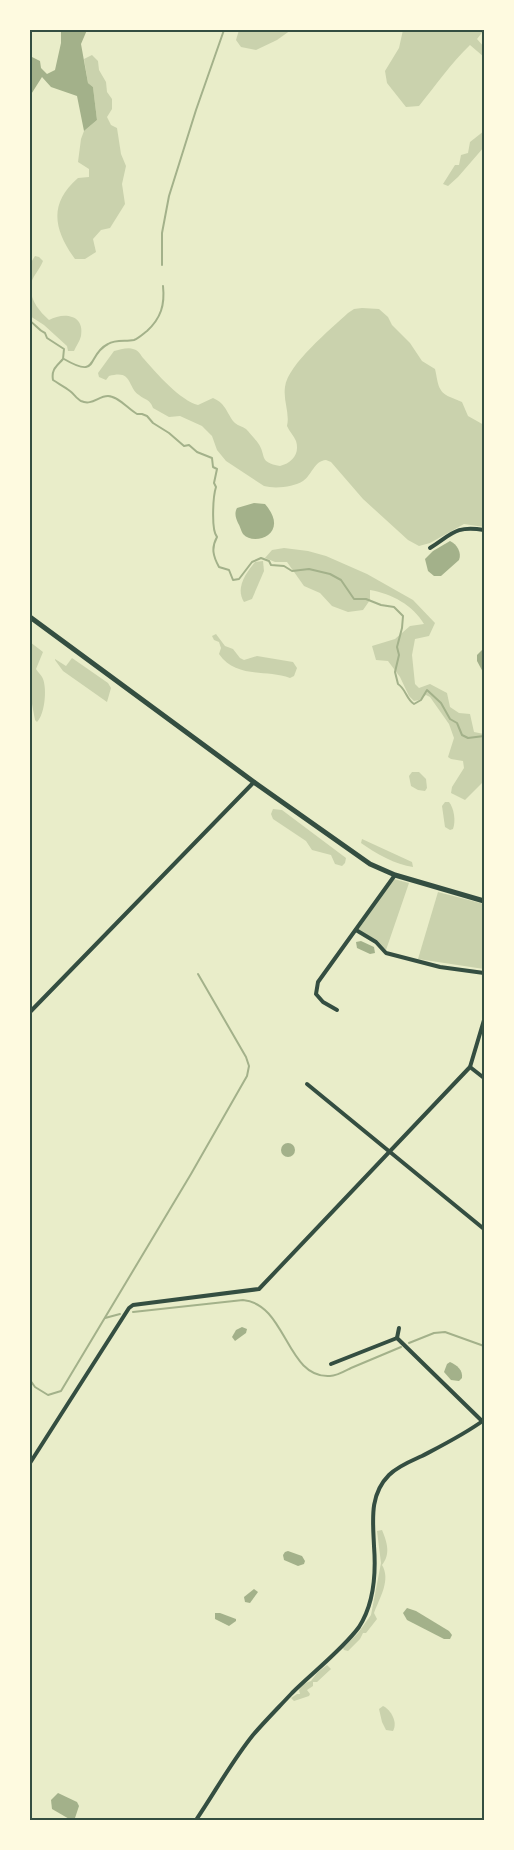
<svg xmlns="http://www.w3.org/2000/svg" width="514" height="1850" font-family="Jost,sans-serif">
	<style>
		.green { fill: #cad2ad }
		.water { fill: #a3b18a }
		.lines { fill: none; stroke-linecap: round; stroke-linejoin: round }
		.stream { stroke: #a3b18a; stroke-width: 2 }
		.minor { stroke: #344e41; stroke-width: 4 }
		.secondary { stroke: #344e41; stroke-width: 5 }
		.neatline { fill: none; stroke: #344e41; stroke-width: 2 }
	</style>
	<rect width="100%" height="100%" fill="#e9edc9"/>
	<g class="green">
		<path d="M239,30H291L277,40L256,50L241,47L236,40Z"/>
		<path d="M403,30H484L477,39L484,47V57L470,45C451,63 436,85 419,106L406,107L387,83L385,71L399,48Z"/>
		<path d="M92,55L98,61L99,70L106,82L107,92L112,99V109L107,117L111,125L117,128L121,154L126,166L122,184L125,204L110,228L101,230L93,239L96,252L85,259H75C54,230 48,204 78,178L89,177V169L78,162L81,139L84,131L97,120L93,87L88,83L84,59Z"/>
		<path d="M484,131V147L458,177L448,186L443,184L455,165H459L461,155L468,153L470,142Z"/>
		<path d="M35,256L39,257L43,261C39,271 32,276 30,287V264Z"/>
		<path d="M30,288C32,302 39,311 49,320C63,312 85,314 81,336C80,341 76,346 74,351H68L67,346L44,325L30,316Z"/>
		<path d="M362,308L379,309L388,317L392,325L410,343L422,361L435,369C438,381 437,392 450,397C454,399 458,400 462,402L468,416L484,425V527L464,524L430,543L419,546L408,540L363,499L331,462L326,460C314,461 312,475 303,481C294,487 275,489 264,486L226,461L217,450L212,436L202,426L180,416L169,417L153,408C150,399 145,400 139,395C127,387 133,369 109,376L106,380L99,377L98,373L114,351C119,350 128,347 133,349C140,351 140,355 144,359C156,373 181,401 198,405L213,398C227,404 227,415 235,423C238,426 242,426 246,429C247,430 257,441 258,443C267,456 258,462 280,466C292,463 300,454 296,441C294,436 289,431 287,426C290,413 283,401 285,387C288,364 331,329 348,313L354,309Z"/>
		<path d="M284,548L308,551L326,556L367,574L413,600L435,623L429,636L415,639L412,655L415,684L419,688L430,684L447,693L450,707L459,713L470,714L474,732L484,734V781L465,800L451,793L452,787L464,768L463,761L451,759L448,757L454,738L449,724L430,697L426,695L419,700L414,701L409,696L400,677L388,661L376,660L372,646L395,639L410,626L424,624C413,605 392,594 370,590V600L363,610L348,612L332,606L320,593L304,586L287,562H275L265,558L272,550Z"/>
		<path d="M263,561L264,571L252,599L244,602C235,588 246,573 255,562Z"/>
		<path d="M216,634L225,646L233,649L240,658L244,660L257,656L293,662L297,668L294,676L290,678C266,669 236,679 219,654L221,648L219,642L214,640L212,636Z"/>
		<path d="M30,642L43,652L36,669C38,672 42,676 43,679C47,689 45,714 37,722L35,720L30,693Z"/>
		<path d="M72,658L108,683L111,688L107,702L63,671L55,660V659L66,666Z"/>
		<path d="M412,772H419L426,779L427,788L425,791L418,790L411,786L409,776Z"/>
		<path d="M445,802H449C454,808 456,821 453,829L450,830L445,827L442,806Z"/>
		<path d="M273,809L282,810L346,858L345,863L342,866L335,864L331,855L312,850L306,841L273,819L271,814Z"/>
		<path d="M362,839L412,862L413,867C396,865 375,853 361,843Z"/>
		<path d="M394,879L409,883L386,950L377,940L358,930Z"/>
		<path d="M438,892L484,904V969L418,959Z"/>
		<path d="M382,1530C387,1542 391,1554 382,1565C391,1580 380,1597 374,1613L377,1619L366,1633H363L360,1639L348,1651L344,1650L343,1648L358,1633L371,1615L381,1563L377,1531Z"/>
		<path d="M327,1665L331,1669L317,1682H313V1686L307,1690L310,1694L309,1696L294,1701L291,1698L297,1694H300L299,1690C302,1685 306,1682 311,1681L317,1673Z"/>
		<path d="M383,1706C391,1710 398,1722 393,1731L386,1730L382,1722L379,1709Z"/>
	</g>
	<g class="water">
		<path d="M61,30H87L81,44L88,83L93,87L97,120L84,131L77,96L51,87L42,77L30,96V56L40,61L41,68L47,74L55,70L61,43Z"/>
		<path d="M254,503L265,504C291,534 254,547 243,534C241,531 240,526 238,523C236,518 234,514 237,508Z"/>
		<path d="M450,541C457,544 462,553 459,560L441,576H434L428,571L425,559L433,551Z"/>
		<path d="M484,648V674L477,661V655Z"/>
		<path d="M361,941L374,947L375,953L370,954L357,948L356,942Z"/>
		<circle cx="288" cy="1150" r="7"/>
		<path d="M242,1327L247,1329L246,1333L235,1341L232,1337L236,1330Z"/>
		<path d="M450,1362C457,1365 463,1370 462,1378L459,1381L451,1380L444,1372L447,1364Z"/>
		<path d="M288,1551L302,1556L305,1561L304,1564L298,1566L284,1560L283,1555L285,1552Z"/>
		<path d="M254,1589L258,1592L250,1603L245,1602L244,1597Z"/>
		<path d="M407,1608L416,1611L449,1631L452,1635L450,1639H444L407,1620L403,1613Z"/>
		<path d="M215,1613H220L236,1619V1621L229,1626L215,1619Z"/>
		<path d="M58,1793L77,1802L79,1806L75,1818L71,1820L52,1809L51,1800Z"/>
	</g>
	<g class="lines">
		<g class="stream">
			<path d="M162,265V233L169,196L196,110L224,30"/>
			<path d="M30,321C36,325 38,330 45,333L47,338L64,349L63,359C57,366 51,369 53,380C59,384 65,387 70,391C74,394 77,399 81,401C92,406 98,396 108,396C118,396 128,409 137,414H142L147,416L153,423L169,433L184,446L189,445L197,452L212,458L213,467L217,469L214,483L216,487C213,496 211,530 217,537C211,548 213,556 219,567L229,570L233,580L239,579L252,562L261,558L269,561L271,565L284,566L292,571L309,569L330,574L341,580L354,599H366L381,605L394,607L403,616L402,628L397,647L399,655L395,672L398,684C406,689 406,699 414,704L421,700L427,690L441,703L450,719L457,723L462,735L468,738L484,736"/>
			<path d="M64,359C100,380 86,355 108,344C116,339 126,342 134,340C139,338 143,334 147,331C161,318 165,305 163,286"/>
			<path d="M133,1312L243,1300C287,1304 286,1379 330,1376C337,1376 345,1371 351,1368C368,1361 384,1354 401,1347"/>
			<path d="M105,1318L120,1314"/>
			<path d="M409,1343L434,1333L445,1332L484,1346"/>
			<path d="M30,1380L35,1387L48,1395L61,1391L191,1174L247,1076L249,1066L246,1057L198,974"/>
		</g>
		<g class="minor">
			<path d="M430,548C452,534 456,525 484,530"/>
			<path d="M356,930L376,942L386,953L440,967L484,973"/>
			<path d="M337,1010L323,1002L316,994L318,982L395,875"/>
			<path d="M30,1012L254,782"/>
			<path d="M470,1067L484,1078"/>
			<path d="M307,1084L484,1229"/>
			<path d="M399,1328L397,1338L482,1421"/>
			<path d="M331,1364L397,1338"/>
			<path d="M30,1463L129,1308L133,1305L259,1289L470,1067L484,1020"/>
			<path d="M196,1820C215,1792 232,1761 253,1735C265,1721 279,1707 292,1693C312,1673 343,1649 359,1627C374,1604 376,1572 374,1546C373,1521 369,1495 389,1475C398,1466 411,1461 422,1456C443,1445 465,1434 484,1420"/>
		</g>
		<path class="secondary" d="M30,617L258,785L370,864L395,875L484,901"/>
	</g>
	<rect width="514" height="1850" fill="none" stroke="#fefae0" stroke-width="62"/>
	<rect x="31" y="31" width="452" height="1788" class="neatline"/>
</svg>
